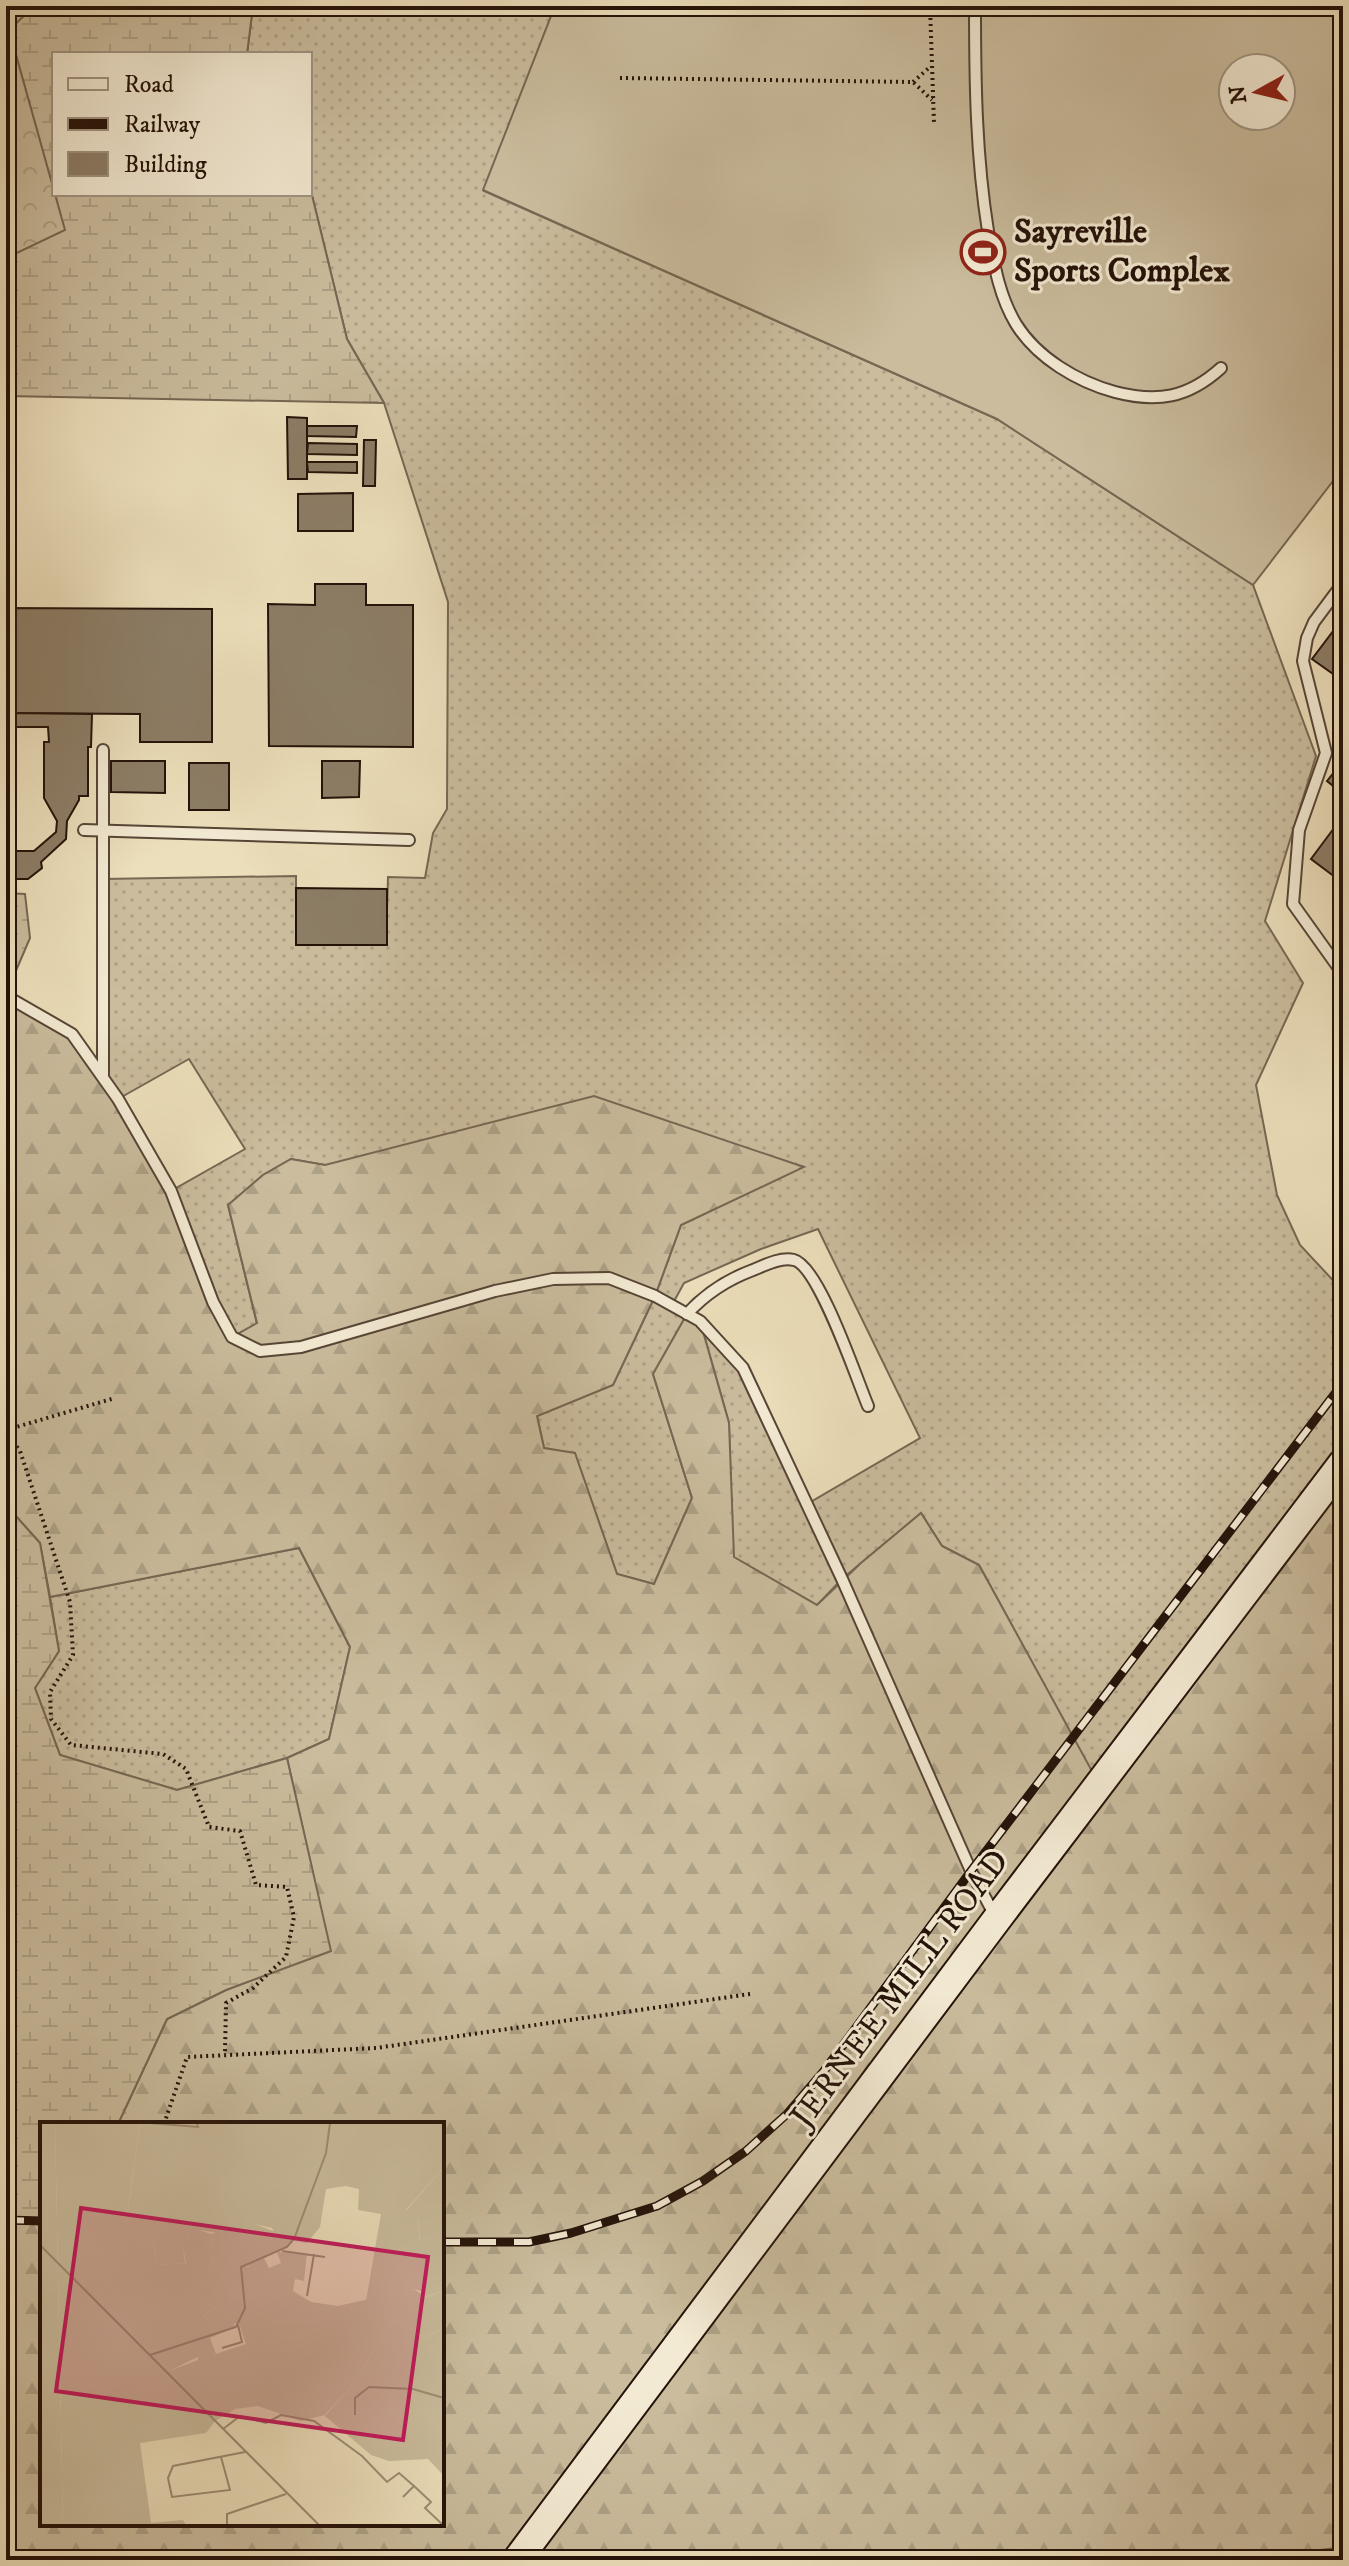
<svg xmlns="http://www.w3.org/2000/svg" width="1349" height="2566" font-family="'IM FELL DW Pica',serif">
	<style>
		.grass { fill: url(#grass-dots); stroke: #776753; stroke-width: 2 }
		.forest { fill: url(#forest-firs); stroke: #776753; stroke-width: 2 }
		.wetland { fill: url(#wetland-marsh); stroke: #776753; stroke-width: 2 }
		.park { fill: url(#park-crowns); stroke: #776753; stroke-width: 2 }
		.garden { fill: #cabc9d; stroke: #776753; stroke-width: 2; fill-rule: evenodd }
		.building { fill: #8c7d66; stroke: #241209; stroke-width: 2 }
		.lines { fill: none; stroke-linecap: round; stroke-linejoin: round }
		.lane-casing { stroke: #564536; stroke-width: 14 }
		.secondary-casing { stroke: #241209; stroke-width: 32 }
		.path { stroke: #241209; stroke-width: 4; stroke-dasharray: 2 4; stroke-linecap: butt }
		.lane { stroke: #f3ead3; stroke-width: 10 }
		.secondary { stroke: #f3ead3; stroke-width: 28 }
		.rail-casing { stroke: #241209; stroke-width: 9 }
		.rail { stroke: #f3ead3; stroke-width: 6; stroke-dasharray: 18; stroke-linecap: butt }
		.labels { text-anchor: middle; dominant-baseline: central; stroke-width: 6; stroke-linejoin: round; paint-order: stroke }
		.poi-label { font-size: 34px; font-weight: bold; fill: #241209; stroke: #f3ead3; text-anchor: start }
		.street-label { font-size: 34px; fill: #241209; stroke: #f3ead3 }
		.inset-road { fill: none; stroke: #9c8d74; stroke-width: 2 }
		.view { fill: #c2185b; fill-opacity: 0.15; stroke: #c2185b; stroke-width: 4 }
		.inset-edge { fill: none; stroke: #241209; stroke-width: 4 }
	</style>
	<defs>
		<pattern id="grass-dots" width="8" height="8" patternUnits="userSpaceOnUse" patternTransform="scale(2)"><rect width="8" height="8" fill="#cabc9d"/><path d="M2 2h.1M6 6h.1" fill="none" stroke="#ada186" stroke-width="1.8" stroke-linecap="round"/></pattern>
		<pattern id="forest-firs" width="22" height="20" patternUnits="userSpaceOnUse" patternTransform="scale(2)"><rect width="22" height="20" fill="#cabc9d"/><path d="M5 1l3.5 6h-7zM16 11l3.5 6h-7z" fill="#ada186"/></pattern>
		<pattern id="wetland-marsh" width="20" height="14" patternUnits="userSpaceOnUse" patternTransform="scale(2)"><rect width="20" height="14" fill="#cabc9d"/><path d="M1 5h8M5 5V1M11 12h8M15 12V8" fill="none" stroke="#ada186"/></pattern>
		<pattern id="park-crowns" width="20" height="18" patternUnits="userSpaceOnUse" patternTransform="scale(2)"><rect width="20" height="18" fill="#cabc9d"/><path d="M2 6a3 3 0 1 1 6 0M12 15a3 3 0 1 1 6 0" fill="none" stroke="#ada186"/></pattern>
	</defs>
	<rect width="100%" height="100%" fill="#ecdfbb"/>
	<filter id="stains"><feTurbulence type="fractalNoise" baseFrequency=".0025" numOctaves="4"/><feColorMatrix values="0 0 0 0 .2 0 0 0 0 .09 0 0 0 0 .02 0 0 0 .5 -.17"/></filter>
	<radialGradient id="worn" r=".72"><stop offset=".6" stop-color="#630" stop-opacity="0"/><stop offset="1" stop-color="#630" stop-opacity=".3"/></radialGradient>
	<g class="grass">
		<path d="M253,6H555L484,191L997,419L1253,585L1316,756L1265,921L1303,983L1256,1085L1277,1195L1300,1245L1343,1291V1463L1099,1785L979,1565L942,1546L921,1513L842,1579L817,1605L733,1557L729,1423L700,1321L743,1368L807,1504L920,1438L818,1229L761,1249L684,1283L672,1305L687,1314L653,1374L692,1498L654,1584L617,1574L575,1454L544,1448L537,1416L613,1385L655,1296L681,1225L803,1166L325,1165L291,1159L263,1175L228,1205L257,1324L232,1337L171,1191L245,1149L189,1059L118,1099L103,1078V879L296,876V945H386L388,877L425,878L433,833L447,809L448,602L384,403L347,339L310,187V54H247Z"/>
		<path d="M299,1548L350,1647L329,1739L287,1758L177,1790L60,1755L35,1688L59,1651L50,1597Z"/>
	</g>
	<path class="forest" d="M6,996L72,1034L171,1191L232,1337L257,1323L228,1205L263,1175L291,1159L325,1165L594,1096L804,1167L681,1225L655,1296L613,1385L537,1416L544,1448L575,1453L617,1574L654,1584L692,1498L653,1374L687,1314L700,1321L729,1423L734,1557L817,1605L861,1563L921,1513L942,1546L979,1565L1099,1784L1343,1463V2547L1246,2560H6V2220L42,2221V2524H442V2124H118L167,2019L226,1990L330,1950L287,1758L329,1739L350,1647L299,1548L50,1597L40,1543L6,1505V1121L16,1113Z"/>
	<g class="wetland">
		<path d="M34,6H253L247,54H54V192L9,30Z"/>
		<path d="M310,187L347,339L384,403L6,396V258L64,230L55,194H310Z"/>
		<path d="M6,893L25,894L30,938L6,994Z"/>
		<path d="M6,1505L40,1543L59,1651L35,1688L60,1755L177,1790L287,1758L331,1951L226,1990L167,2019L118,2124H42V2221L6,2220Z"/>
	</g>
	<path class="park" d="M6,6H34L9,30L65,230L6,258Z"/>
	<path class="garden" d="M555,6H1343V468L1253,585L997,419L483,190ZM1233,68H1281V116H1233Z"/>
	<g class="building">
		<path d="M287,417L307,418V479H288Z"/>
		<path d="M307,426H357L356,437L307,436Z"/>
		<path d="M364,440H376L375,486H363Z"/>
		<path d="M308,443L357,444V455L307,454Z"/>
		<path d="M307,462H357V473L308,472Z"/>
		<path d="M353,493V531H298V494Z"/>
		<path d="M315,584H366V605H413V747L269,746L268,604L315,605Z"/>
		<path d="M6,608L212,609V742H140V714L6,713Z"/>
		<path d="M1343,618V681L1312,659Z"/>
		<path d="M6,713L92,714L91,747H88V796H79V800L67,821L66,839L41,862L42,868L28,879H6V851H34L56,832L57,821L44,798V742H49L48,727H6Z"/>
		<path d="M111,761H165V793L111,792Z"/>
		<path d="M322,761H360L359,797L322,798Z"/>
		<path d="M1343,761V794L1327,781Z"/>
		<rect x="189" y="763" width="40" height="47"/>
		<path d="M1343,816V883L1311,859Z"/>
		<path d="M296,888L387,889V945H296Z"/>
	</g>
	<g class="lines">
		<g class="lane-casing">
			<g id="lane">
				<path d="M975,6C975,82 976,156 988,231C994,264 999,296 1016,324C1037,358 1078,382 1115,392C1157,403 1188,398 1221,368"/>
				<path d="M1343,583L1314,622L1307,638L1303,661L1326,753L1299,830L1293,904L1343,974"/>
				<path d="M84,830L409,840"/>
				<path d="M6,996L72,1034L118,1099L171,1191L213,1302L232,1337L260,1351L301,1347L495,1291L553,1279L609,1278L655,1296L700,1321L743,1368L842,1579L971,1871L995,1916"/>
				<path d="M103,1076V750"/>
				<path d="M1343,1194V1205"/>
				<path d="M687,1314C706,1293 726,1280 753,1270C765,1265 780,1257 794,1260C819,1266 857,1380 868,1406"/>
			</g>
		</g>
		<g class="secondary-casing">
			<path id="secondary" d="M517,2560L997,1919L1343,1463"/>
		</g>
		<g class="path">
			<path d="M930,6L934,123"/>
			<path d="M620,78L913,82L932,100"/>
			<path d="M913,82L931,66"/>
			<path d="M6,1430L115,1398"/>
			<path d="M6,1432L20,1451L70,1602L73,1655L50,1692L51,1719L71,1745L163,1754L186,1769L209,1827L240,1831L256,1885L287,1887L294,1917L286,1957L253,1988L226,2003L225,2054"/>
			<path d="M164,2124L187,2057L376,2048L750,1994"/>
		</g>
		<use href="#lane" class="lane"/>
		<use href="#secondary" class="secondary"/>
		<g class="rail-casing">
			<g id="rail">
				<path d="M6,2220L42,2221"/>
				<path d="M442,2242H529L571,2233L657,2206L703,2181L746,2151L787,2114L824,2071L971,1871L1343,1383"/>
			</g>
		</g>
		<use href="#rail" class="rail"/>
	</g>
	<defs>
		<g id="stadium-ring" transform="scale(2.3)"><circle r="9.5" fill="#f3ead3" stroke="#8f2418" stroke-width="1.5"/><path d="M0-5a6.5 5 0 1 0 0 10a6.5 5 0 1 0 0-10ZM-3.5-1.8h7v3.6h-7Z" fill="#8f2418"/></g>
	</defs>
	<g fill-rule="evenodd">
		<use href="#stadium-ring" x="983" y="252"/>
	</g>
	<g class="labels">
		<g class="poi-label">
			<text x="1014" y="232">Sayreville<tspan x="1014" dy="39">Sports Complex</tspan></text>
		</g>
		<g class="street-label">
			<text transform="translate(900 1989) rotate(-53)">JERNEE MILL ROAD</text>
		</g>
	</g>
	<g transform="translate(40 2122)">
		<rect width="404" height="404" fill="#ecdfbb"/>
		<path d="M0,1H15L23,403H2ZM159,108L171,112L173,146L159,151L147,147L143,125L150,110ZM237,130L267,132L264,159L255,157L253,169L271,180L298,184L374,167L385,175L404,169V206L385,215L353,197L313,262L285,293L261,299L218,284L195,287L175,299L126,250L158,238L156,215L164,205H196L170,216L176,232L206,222L199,202L173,200L162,194L182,181L210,204L215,220L226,152L203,141L224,136L229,146L241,141Z" fill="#cabc9d"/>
		<path d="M15,1H100L86,102L112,119L118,143L145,141L159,151L173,146L171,112L186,106L215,102L254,117L247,125L205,145L221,143L226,152L229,195L215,222L210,204L182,181L162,194L173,200L190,197L196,205H164L156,215L166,231L127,250L175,299L166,311L100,321L111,401L143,398L146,403H23Z" fill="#cabc9d"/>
		<path d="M100,1H404V45L366,88L378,96L380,122L353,127L404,131V169L384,175L385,170L374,167L326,179L341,92L318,88L319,67L306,64L286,67L280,105L267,121L237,116L232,106L215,102L179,111L159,108L150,110L143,125L145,141L118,143L112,119L86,103Z" fill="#cabc9d"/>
		<path d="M404,45V131L397,134L398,146L393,149L384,136L356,140L352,127L380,121L378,96L366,89Z" fill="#cabc9d"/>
		<path d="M353,197L385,215L404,206V354L388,337L349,339L331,333L285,294L313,262Z" fill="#cabc9d"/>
		<path class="inset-road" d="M109,1L158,5L157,1M0,123L279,403M242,129L285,135M267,174L274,132M182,226L202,220L198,203M110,233L196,205L205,186L201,145L247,125L254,117L286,31L290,1M315,293V276L329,265L373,267L404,276M183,307L200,294L226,301L241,293L274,299L322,334L347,360L359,351L374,364M181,335L190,368L132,375L128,356L133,344L205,330M363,375L374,364L391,380L385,386L403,403M187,403V392L246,372"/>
		<path class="view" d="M41,86L388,135L363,318L16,269Z"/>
		<rect width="404" height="404" class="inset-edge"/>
	</g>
	<rect width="1349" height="2566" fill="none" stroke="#ecdfbb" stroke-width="32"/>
	<rect x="8" y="8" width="1333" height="2550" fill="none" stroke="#241209" stroke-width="4"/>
	<rect x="16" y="16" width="1317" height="2534" fill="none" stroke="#241209" stroke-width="2"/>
	<rect x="52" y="52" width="260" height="144" fill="#f3ead3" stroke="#a09482" stroke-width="2"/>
	<rect x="68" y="78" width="40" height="12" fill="#f3ead3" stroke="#a09482" stroke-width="2"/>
	<text x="124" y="92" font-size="24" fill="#241209">Road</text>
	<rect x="68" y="118" width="40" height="12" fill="#241209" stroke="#a09482" stroke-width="2"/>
	<text x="124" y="132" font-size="24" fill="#241209">Railway</text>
	<rect x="68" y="152" width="40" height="24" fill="#8c7d66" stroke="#a09482" stroke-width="2"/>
	<text x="124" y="172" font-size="24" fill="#241209">Building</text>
	<g transform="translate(1257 92) rotate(262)"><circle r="38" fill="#f3ead3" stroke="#a09482" stroke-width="2"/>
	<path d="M0-6L14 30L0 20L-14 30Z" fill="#8f2418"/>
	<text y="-12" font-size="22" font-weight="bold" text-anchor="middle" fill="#241209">N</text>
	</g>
	<rect width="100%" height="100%" filter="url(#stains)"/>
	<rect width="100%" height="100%" fill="url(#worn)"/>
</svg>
